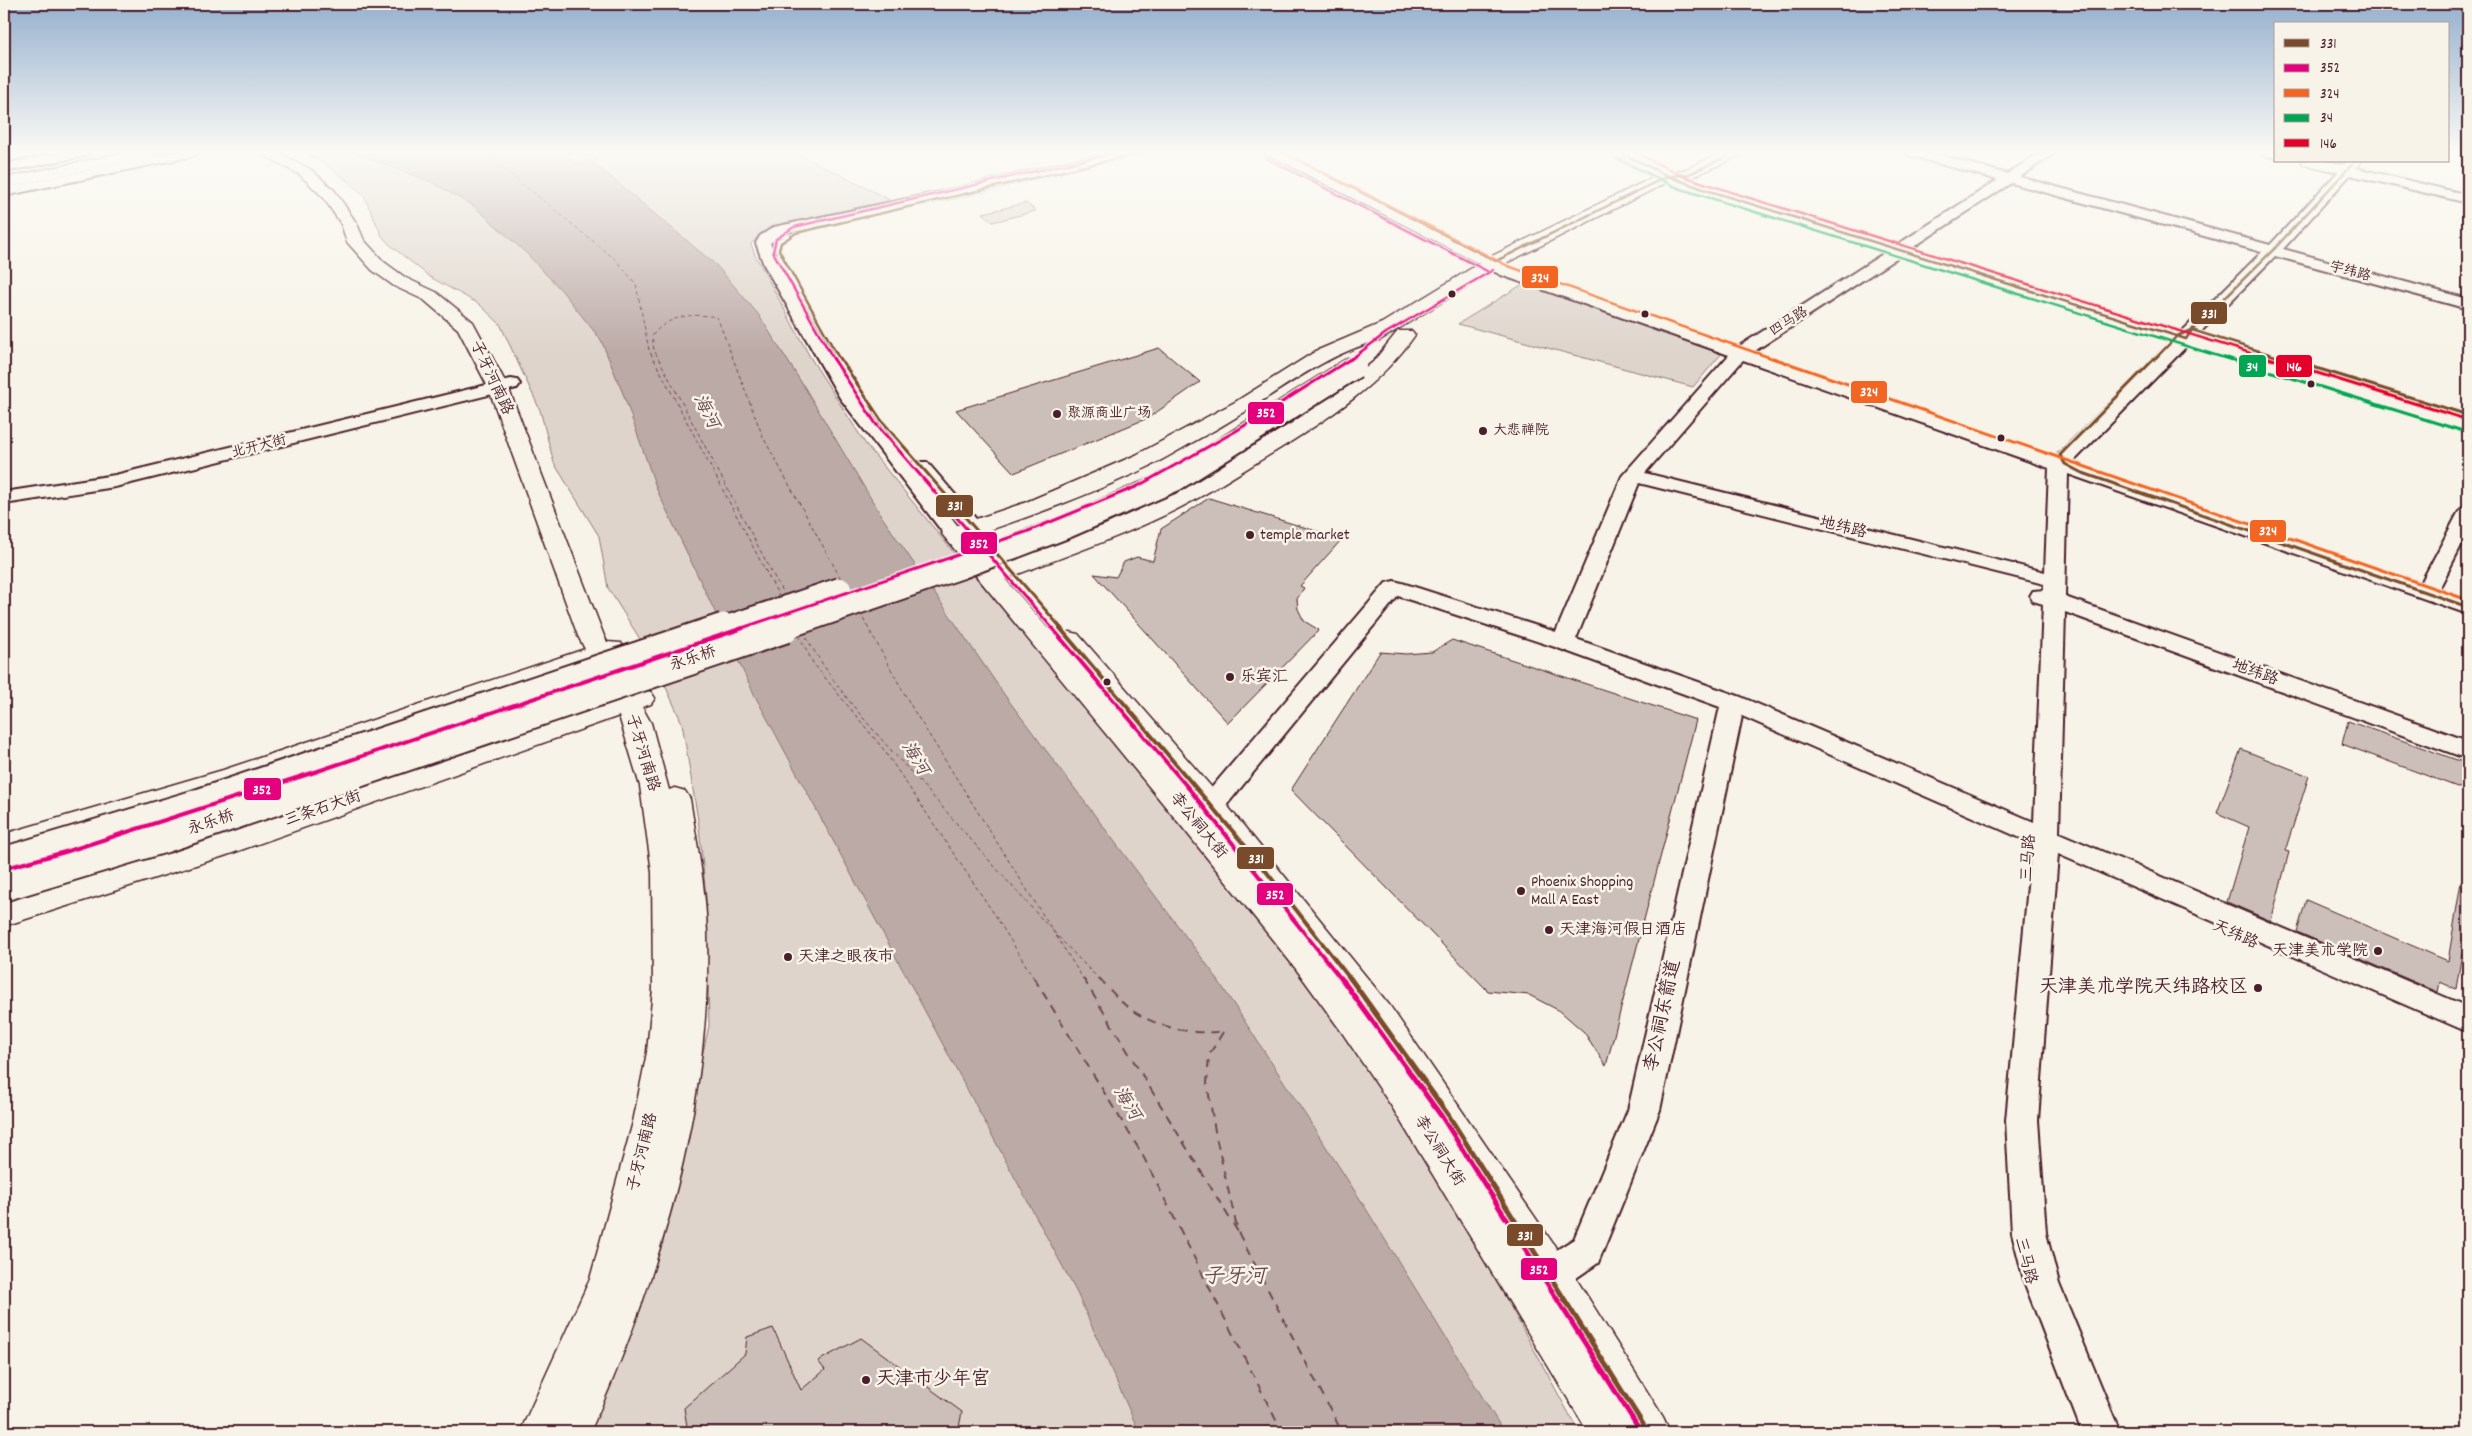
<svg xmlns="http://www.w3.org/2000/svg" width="2472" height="1436" font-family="Dekko,'LXGW WenKai TC',sans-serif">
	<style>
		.green { fill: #ded4cc; stroke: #947a7c }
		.water { fill: #bcaaa7; stroke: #8e7275 }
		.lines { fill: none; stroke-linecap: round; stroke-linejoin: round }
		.ferry-far1 { stroke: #6c4950; stroke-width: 1; stroke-dasharray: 4 3; stroke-linecap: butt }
		.ferry { stroke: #6c4950; stroke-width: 2; stroke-dasharray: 9 7; stroke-linecap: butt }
		.building { fill: #ccbfb9; stroke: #4a1f2b }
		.minor-casing { stroke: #4a1f2b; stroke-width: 4 }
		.major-casing { stroke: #4a1f2b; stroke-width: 3 }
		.highway-casing { stroke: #4a1f2b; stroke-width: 3 }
		.minor { fill: #f7f3e8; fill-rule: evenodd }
		.major { fill: #f7f3e8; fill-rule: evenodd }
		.highway { fill: #f7f3e8; fill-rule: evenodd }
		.major-bridge-far1-casing { stroke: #4a1f2b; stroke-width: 26; stroke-linecap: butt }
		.major-bridge-casing { stroke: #4a1f2b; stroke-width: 33; stroke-linecap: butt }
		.major-bridge-far1 { stroke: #f7f3e8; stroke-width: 22 }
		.major-bridge { stroke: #f7f3e8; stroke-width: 29 }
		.bus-1-far3-casing { stroke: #f7f3e8; stroke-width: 5 }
		.bus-1-far2-casing { stroke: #f7f3e8; stroke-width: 6 }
		.bus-1-far1-casing { stroke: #f7f3e8; stroke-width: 8 }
		.bus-1-casing { stroke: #f7f3e8; stroke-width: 9 }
		.bus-2-far3-casing { stroke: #f7f3e8; stroke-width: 5 }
		.bus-2-far2-casing { stroke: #f7f3e8; stroke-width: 6 }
		.bus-2-far1-casing { stroke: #f7f3e8; stroke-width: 8 }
		.bus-2-casing { stroke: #f7f3e8; stroke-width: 9 }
		.bus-3-far1-casing { stroke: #f7f3e8; stroke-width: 5 }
		.bus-3-casing { stroke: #f7f3e8; stroke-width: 6 }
		.bus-4-far1-casing { stroke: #f7f3e8; stroke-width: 5 }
		.bus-4-casing { stroke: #f7f3e8; stroke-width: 6 }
		.bus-5-far1-casing { stroke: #f7f3e8; stroke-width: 5 }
		.bus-5-casing { stroke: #f7f3e8; stroke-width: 6 }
		.bus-1-far3 { stroke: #7a4b2a; stroke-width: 2.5 }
		.bus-1-far2 { stroke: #7a4b2a; stroke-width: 3 }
		.bus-1-far1 { stroke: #7a4b2a; stroke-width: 4 }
		.bus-1 { stroke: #7a4b2a; stroke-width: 5 }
		.bus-2-far3 { stroke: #e5007d; stroke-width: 2.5 }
		.bus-2-far2 { stroke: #e5007d; stroke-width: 3 }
		.bus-2-far1 { stroke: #e5007d; stroke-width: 4 }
		.bus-2 { stroke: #e5007d; stroke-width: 5 }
		.bus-3-far1 { stroke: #f26522; stroke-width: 2.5 }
		.bus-3 { stroke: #f26522; stroke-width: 3 }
		.bus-4-far1 { stroke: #00a651; stroke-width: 2.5 }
		.bus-4 { stroke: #00a651; stroke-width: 3 }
		.bus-5-far1 { stroke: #e4002b; stroke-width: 2.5 }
		.bus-5 { stroke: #e4002b; stroke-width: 3 }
		.bus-dot { fill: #4a1f2b; stroke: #f7f3e8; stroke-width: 2 }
		.labels { text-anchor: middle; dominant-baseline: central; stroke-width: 5; stroke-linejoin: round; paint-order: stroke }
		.far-street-label { font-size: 14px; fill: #4a1f2b; stroke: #f7f3e8 }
		.far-poi-label { font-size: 14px; fill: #4a1f2b; stroke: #f7f3e8; text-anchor: start }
		.street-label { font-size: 16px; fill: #4a1f2b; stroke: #f7f3e8 }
		.poi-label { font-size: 16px; fill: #4a1f2b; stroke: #f7f3e8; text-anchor: start }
		.water-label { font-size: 18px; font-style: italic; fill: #6c4950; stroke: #f7f3e8 }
		.near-poi-label { font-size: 19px; fill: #4a1f2b; stroke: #f7f3e8; text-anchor: end }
		.near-street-label { font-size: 19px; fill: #4a1f2b; stroke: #f7f3e8 }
		.near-water-label { font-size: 21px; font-style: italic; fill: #6c4950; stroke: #f7f3e8 }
		.line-badge { stroke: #f7f3e8; stroke-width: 2 }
		.badge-label { font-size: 14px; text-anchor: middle; font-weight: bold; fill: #fff }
	</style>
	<rect width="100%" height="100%" fill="#f7f3e8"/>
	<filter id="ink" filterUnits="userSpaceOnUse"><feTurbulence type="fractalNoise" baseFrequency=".02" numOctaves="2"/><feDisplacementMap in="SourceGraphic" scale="10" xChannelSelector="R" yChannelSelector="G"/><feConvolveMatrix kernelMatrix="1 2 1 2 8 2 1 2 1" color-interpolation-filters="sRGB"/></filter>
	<g filter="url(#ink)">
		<g class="green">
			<path d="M303,152H795L890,200L781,224L761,233L751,244L755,255L810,357L865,443L959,559L1039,649L1317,991L1376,1079L1461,1216L1579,1432H588L601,1403L661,1235L709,1026L706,897L699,826L682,723L655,663L608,588L599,536L554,463L540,410L500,324L479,304L430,277L390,245L382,236L363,194L326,164Z"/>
			<path d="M1026,203L1036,211L993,222L983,213Z"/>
			<path d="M1523,284L1723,352L1693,387L1458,324Z"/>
		</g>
		<path class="water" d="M352,152H560L576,163L591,160L587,155L592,154L598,159L594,163L717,266L758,314L805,388L882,517L1006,697L1214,974L1360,1199L1504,1432H1139L1077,1293L755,696L657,490L624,396L601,340L562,291L526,253L475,207L431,182Z"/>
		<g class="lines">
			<g class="ferry-far1">
				<path d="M483,152L615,259L636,284L649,350L780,598"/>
				<path d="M785,597L654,350L652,336C668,315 692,313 717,317L763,437L841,579"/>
				<path d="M860,613L914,711L1084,980"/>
				<path d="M803,631C836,694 889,747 936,800C990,861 1043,923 1100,980"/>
				<path d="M799,635L813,663L884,750L995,915L1035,980"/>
			</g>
			<g class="ferry">
				<path d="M1034,978L1142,1154L1282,1432"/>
				<path d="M1083,978L1238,1232"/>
				<path d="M1099,978C1109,988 1118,1000 1129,1008C1153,1027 1195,1036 1224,1031"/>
				<path d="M1223,1032L1209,1055L1207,1083L1216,1137L1238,1232L1342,1432"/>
			</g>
		</g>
		<g class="building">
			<path d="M1159,348L1200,382L1148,418L1014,473L956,410Z"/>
			<path d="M1209,498L1342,539L1300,586L1304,588L1297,599L1298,609L1304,621L1319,630L1228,723L1094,574L1116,577L1124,562L1137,557L1153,561L1161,529Z"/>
			<path d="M1452,640L1696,720L1606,1066L1584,1032L1560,1011L1529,995L1488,991L1291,790L1380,652L1406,654L1432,652Z"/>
			<path d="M2348,721L2468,764V791L2342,744Z"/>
			<path d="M2241,749L2309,776L2285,851L2289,852L2271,921L2227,902L2249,827L2217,813Z"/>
			<path d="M2461,882L2468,883V956L2462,953L2456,989L2440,982L2438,992L2297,932L2306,900L2448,961Z"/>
			<path d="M773,1328L801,1390L825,1370L818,1361L861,1338L962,1412L958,1432H688L684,1408L745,1354L747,1337Z"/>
		</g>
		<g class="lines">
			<g class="minor-casing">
				<g id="minor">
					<path d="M63,152H90L84,156L4,172V164Z"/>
					<path d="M173,152H199L193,156L4,196V188Z"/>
					<path d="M1111,152H1134L1133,155L959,196L784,233L770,243L780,265L857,396L911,465L913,462H927L983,527L980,531L973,533L966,531L927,486L964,534L961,538L954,540L947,538L840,398L764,265L756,243L760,236L774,227L959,188Z"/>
					<path d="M1263,152H1280L1511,269L1738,347L1998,180L1908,155L1907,152H1929L2007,174L2041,152H2056L2020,177L2270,245L2338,172L2303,164L2302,161H2326L2344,165L2348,161H2361L2356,168L2468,195V203L2350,175L2283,249L2468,299V309L2275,256L2072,463L2421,583L2458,513L2461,509L2468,507V532L2439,589L2468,600V614L2068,474L2065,597L2468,741V759L2065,612L2059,833L2468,1007V1032L2058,854L2038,1120L2046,1233L2059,1284L2120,1432H2082L2025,1284L2012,1233L2006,1120L2032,843L1742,716L1660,1110L1598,1263L1563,1287L1540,1297L1528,1292L1523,1280L1528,1268L1574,1239L1628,1110L1720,707L1555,647L1398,596L1220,813L1211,815L1202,813L1198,806L1202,799L1386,583L1394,581L1402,583L1556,632L1622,476L1729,355L1501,275ZM2011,183L2262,252L2056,457L1753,352ZM1743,360L2049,468L2045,572L1645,473ZM1639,483L2044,584V590L2033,591L2030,596L2033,601L2043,604L2034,822L1741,697L1576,639Z"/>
					<path d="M2263,152H2276V158L2264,155Z"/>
					<path d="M511,379L517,380L520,384L517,388L115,487L4,504V492L115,475Z"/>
				</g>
			</g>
			<g class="major-casing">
				<g id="major">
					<path d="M259,152H278L310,169L335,191L357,224L364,240L384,262L406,278L436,292L473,322L508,387L604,636L607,642L621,643L625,649L621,655L615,657L634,691L641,689L651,692L655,698L651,704L642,707L651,723L669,790L675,788L685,791L690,799C697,844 706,889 707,934C712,1105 659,1279 590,1432H520L590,1279L633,1122L647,1052L653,989L652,872L640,786L619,716L224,856L4,926V902L202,840L611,699L593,665L244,785L81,835L4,856V834L223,770L585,649L578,636L488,387L458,329L424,300L394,286L372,270L347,242L341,224L323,197L300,175Z"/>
					<path d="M1612,152H1631L1671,171L1684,170L1723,152H1743L1741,155L1688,179L2468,419V432L1732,204L1668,182L1502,265L1380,340C1322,354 1268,400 1215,430C1194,441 1173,454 1152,465C1093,494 1031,516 969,537L994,566L1105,525L1181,489L1292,423L1341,388L1373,362L1398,331H1412L1415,335C1381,384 1329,418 1279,449C1252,465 1225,483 1198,498C1137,532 1070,554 1005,579L1057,639L1060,634L1069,632L1078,634L1221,798L1390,1006L1565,1261L1663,1417L1670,1432H1588L1392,1107L1341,1031L1296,969L1183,828L942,534L946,529L1024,503L1136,455L1235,402L1316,351L1382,323L1490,257L1656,176Z"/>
				</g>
			</g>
			<g class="highway-casing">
				<path id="highway" d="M128,152H157L150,157L4,188V178Z"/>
			</g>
			<use href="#minor" class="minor"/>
			<use href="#major" class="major"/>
			<use href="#highway" class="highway"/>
			<g class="major-bridge-far1-casing">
				<g id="major-bridge-far1">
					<path d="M721,629L840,589"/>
					<path d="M781,629L962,567L1069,526L1175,480L1355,367"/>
				</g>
			</g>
			<g class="major-bridge-casing">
				<g id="major-bridge">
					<path d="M4,862L195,805L724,628"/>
					<path d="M4,886L164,838L785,628"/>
				</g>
			</g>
			<use href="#major-bridge-far1" class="major-bridge-far1"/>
			<use href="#major-bridge" class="major-bridge"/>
			<g class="bus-1-far3-casing">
				<g id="bus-1-far3">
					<path d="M1282,152L1496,261L1668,176L1687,175L1736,152"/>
					<path d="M1619,152L1668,176L1703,189L2186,339L2192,330L2276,247L2355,161"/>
					<path d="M840,360L779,250L781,243L796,233L1146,152"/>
					<path d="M2154,360L2177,336L2192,330L2288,360"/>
				</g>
			</g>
			<g class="bus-1-far2-casing">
				<g id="bus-1-far2">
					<path d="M840,358L881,420L1062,629"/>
					<path d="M2155,358L2060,455L2065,464L2080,472L2468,607"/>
					<path d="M2284,358L2468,415"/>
				</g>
			</g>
			<g class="bus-1-far1-casing">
				<path id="bus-1-far1" d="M1060,628L1258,861L1351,980"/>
			</g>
			<g class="bus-1-casing">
				<path id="bus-1" d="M1350,978L1449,1116L1648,1432"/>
			</g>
			<g class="bus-2-far3-casing">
				<g id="bus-2-far3">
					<path d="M1266,158L1487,271"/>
					<path d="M834,360L773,252L776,239L794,227L1118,152"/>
					<path d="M1350,360L1386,333L1493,270"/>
				</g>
			</g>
			<g class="bus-2-far2-casing">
				<g id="bus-2-far2">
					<path d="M833,358L876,424L1053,629"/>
					<path d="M739,629L1026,532L1138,486L1236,431L1352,358"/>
				</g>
			</g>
			<g class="bus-2-far1-casing">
				<g id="bus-2-far1">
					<path d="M1052,628L1190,790L1342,980"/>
					<path d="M6,868L65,852L315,772L743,628"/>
				</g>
			</g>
			<g class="bus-2-casing">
				<path id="bus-2" d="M1341,978L1442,1117L1641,1432"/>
			</g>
			<g class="bus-3-far1-casing">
				<path id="bus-3-far1" d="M1283,152L1508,266L1777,360"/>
			</g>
			<g class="bus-3-casing">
				<path id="bus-3" d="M1773,358L2468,600"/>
			</g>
			<g class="bus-4-far1-casing">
				<path id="bus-4-far1" d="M1616,158L1678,188L2231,360"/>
			</g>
			<g class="bus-4-casing">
				<path id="bus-4" d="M2227,358L2466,432"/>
			</g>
			<g class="bus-5-far1-casing">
				<path id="bus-5-far1" d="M1634,152L1683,176L1740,195L2273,360"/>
			</g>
			<g class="bus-5-casing">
				<path id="bus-5" d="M2269,358L2468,420"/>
			</g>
			<use href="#bus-1-far3" class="bus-1-far3"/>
			<use href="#bus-1-far2" class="bus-1-far2"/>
			<use href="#bus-1-far1" class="bus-1-far1"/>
			<use href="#bus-1" class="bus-1"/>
			<use href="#bus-2-far3" class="bus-2-far3"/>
			<use href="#bus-2-far2" class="bus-2-far2"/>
			<use href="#bus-2-far1" class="bus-2-far1"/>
			<use href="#bus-2" class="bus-2"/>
			<use href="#bus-3-far1" class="bus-3-far1"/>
			<use href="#bus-3" class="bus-3"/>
			<use href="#bus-4-far1" class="bus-4-far1"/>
			<use href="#bus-4" class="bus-4"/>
			<use href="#bus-5-far1" class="bus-5-far1"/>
			<use href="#bus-5" class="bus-5"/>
		</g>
	</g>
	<linearGradient id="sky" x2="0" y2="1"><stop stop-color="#96b0ce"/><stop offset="0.43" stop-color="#fbfaf5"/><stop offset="1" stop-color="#fbfaf5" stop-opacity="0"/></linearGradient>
	<rect width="2472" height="353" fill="url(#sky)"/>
	<g class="bus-dot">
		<circle cx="1452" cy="294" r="4.5"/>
		<circle cx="1645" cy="314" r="4.5"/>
		<circle cx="2311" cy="384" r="4.5"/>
		<circle cx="1057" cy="414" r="5"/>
		<circle cx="1483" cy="431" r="5"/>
		<circle cx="2001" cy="438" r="4.5"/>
		<circle cx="1250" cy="535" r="5"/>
		<circle cx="1230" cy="677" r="5"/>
		<circle cx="1107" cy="682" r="4.5"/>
		<circle cx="1521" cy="891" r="5"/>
		<circle cx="1549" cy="930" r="5"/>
		<circle cx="2378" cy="951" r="5"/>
		<circle cx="788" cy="957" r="5"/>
		<circle cx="2258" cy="988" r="5"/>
		<circle cx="866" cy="1380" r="5"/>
	</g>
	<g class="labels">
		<g class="far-street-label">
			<text transform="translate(2350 272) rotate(15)">宇纬路</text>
			<text transform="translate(1789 322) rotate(-32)">四马路</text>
			<text transform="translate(259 447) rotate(-14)">北开大街</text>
		</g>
		<g class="far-poi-label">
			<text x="1067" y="414">聚源商业广场</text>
			<text x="1493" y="431">大悲禅院</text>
		</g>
		<g class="street-label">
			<text transform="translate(491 378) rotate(65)">子牙河南路</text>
			<text transform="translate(1843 528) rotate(14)">地纬路</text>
			<text transform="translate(693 659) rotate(-19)">永乐桥</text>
			<text transform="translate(2255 673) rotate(20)">地纬路</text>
			<text transform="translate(642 753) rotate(73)">子牙河南路</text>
			<text transform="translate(323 809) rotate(-19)">三条石大街</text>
			<text transform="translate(211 823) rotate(-19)">永乐桥</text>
			<text transform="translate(1198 826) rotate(51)">李公祠大街</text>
			<text transform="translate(2029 858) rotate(-86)">三马路</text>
			<text transform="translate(2235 935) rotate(24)">天纬路</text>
			<text transform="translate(1439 1151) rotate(58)">李公祠大街</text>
			<text transform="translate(643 1152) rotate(-76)">子牙河南路</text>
			<text transform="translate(2025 1261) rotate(76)">三马路</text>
		</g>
		<g class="poi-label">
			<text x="1260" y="535">temple market</text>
			<text x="1240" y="677">乐宾汇</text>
			<text x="1531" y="882">Phoenix Shopping<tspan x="1531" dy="18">Mall A East</tspan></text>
			<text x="1559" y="930">天津海河假日酒店</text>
			<text x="2368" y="951" text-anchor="end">天津美术学院</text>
			<text x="798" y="957">天津之眼夜市</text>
		</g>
		<g class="water-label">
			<text transform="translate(705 412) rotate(63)">海河</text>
			<text transform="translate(914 759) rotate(58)">海河</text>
			<text transform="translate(1126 1104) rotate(58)">海河</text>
		</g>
		<g class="near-poi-label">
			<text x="2248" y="988">天津美术学院天纬路校区</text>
			<text x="876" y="1380" text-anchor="start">天津市少年宫</text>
		</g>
		<g class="near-street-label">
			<text transform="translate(1664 1016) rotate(-78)">李公祠东箭道</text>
		</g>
		<g class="near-water-label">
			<text x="1234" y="1278">子牙河</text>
		</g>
	</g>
	<g class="line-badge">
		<rect x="1521" y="265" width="38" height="24" rx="5" fill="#f26522"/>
		<rect x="2190" y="301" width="38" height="24" rx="5" fill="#7a4b2a"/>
		<rect x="2238" y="354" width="29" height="24" rx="5" fill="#00a651"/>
		<rect x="2275" y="354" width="38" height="24" rx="5" fill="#e4002b"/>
		<rect x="1850" y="380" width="38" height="24" rx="5" fill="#f26522"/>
		<rect x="1247" y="401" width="38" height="24" rx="5" fill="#e5007d"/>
		<rect x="935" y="494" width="39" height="24" rx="5" fill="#7a4b2a"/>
		<rect x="2249" y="519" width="38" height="24" rx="5" fill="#f26522"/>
		<rect x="960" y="531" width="38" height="24" rx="5" fill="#e5007d"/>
		<rect x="243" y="777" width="39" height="24" rx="5" fill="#e5007d"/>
		<rect x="1236" y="846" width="39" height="24" rx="5" fill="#7a4b2a"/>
		<rect x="1256" y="882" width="38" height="24" rx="5" fill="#e5007d"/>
		<rect x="1506" y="1223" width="38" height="24" rx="5" fill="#7a4b2a"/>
		<rect x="1520" y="1257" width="38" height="24" rx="5" fill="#e5007d"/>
	</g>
	<g class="badge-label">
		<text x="1540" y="282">324</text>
		<text x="2209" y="318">331</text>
		<text x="2252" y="371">34</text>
		<text x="2294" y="371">146</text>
		<text x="1869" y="396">324</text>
		<text x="1266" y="417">352</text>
		<text x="955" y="510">331</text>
		<text x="2268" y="535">324</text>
		<text x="979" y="548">352</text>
		<text x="262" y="794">352</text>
		<text x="1256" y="863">331</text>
		<text x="1275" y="899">352</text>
		<text x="1525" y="1240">331</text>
		<text x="1539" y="1274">352</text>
	</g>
	<rect width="2472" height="1436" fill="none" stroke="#f7f3e8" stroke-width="20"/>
	<rect x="10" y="10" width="2452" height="1416" fill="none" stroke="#4a1f2b" stroke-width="2" filter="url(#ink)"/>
	<rect x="2274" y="22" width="175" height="140" fill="#f7f3e8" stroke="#b29e9c"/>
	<rect x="2284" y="39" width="25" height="8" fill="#7a4b2a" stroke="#b29e9c"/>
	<text x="2320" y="48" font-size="15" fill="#4a1f2b">331</text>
	<rect x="2284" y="64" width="25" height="8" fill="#e5007d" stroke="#b29e9c"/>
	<text x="2320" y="72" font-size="15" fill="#4a1f2b">352</text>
	<rect x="2284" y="89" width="25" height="8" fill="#f26522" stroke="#b29e9c"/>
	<text x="2320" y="98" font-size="15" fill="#4a1f2b">324</text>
	<rect x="2284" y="114" width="25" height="8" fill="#00a651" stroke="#b29e9c"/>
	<text x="2320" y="122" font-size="15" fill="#4a1f2b">34</text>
	<rect x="2284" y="139" width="25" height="8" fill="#e4002b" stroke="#b29e9c"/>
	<text x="2320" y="148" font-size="15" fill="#4a1f2b">146</text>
</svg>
